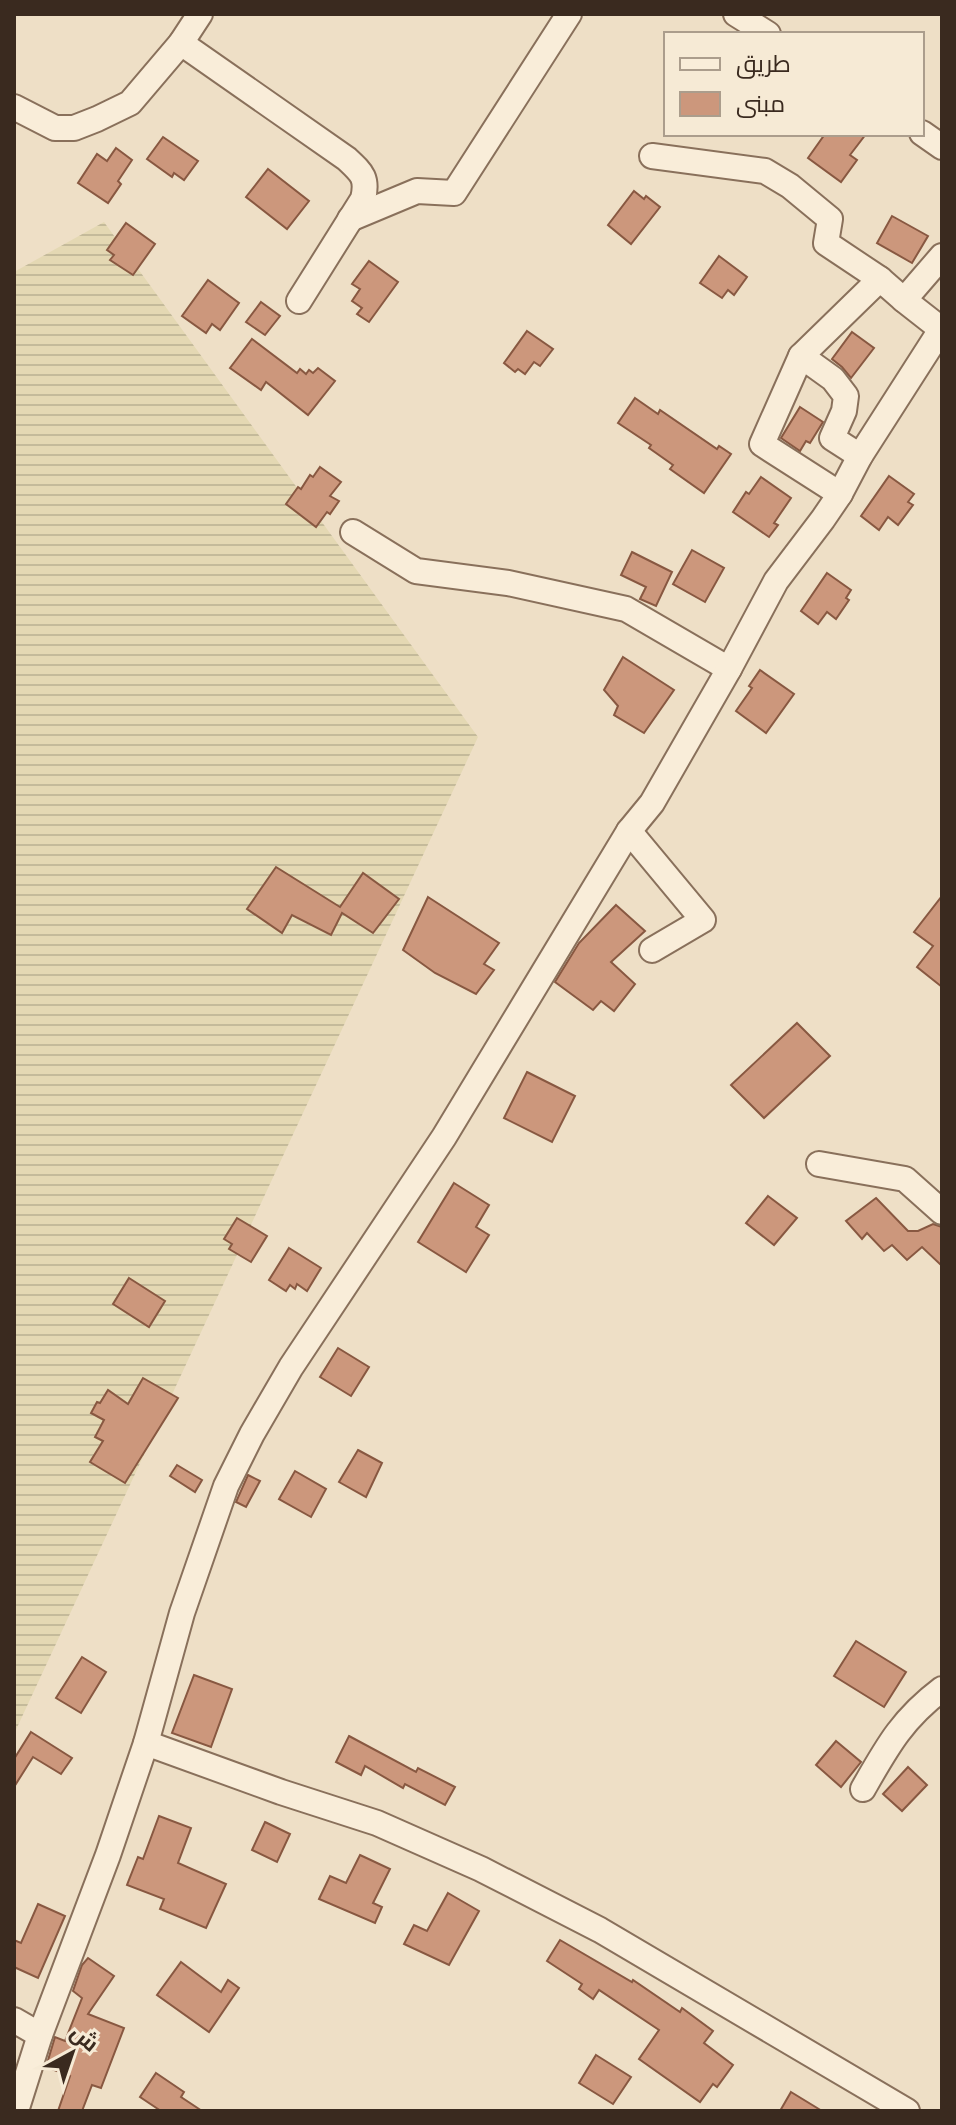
<svg xmlns="http://www.w3.org/2000/svg" width="956" height="2125" font-family="Lora,Cairo,serif">
	<style>
		.farmland { fill: url(#farmland-rules) }
		.building { fill: #cc977c; stroke: #885841; stroke-width: 2 }
		.lines { fill: none; stroke-linecap: round; stroke-linejoin: round }
		.minor-casing { stroke: #89705b; stroke-width: 28 }
		.minor { stroke: #f9edd9; stroke-width: 24 }
	</style>
	<defs>
		<pattern id="farmland-rules" width="6" height="5" patternUnits="userSpaceOnUse" patternTransform="scale(2)"><rect width="6" height="5" fill="#e4d8b3"/><path d="M0 2.5h6" fill="none" stroke="#c4ba9a"/></pattern>
	</defs>
	<rect width="100%" height="100%" fill="#eedfc6"/>
	<path class="farmland" d="M104,222L478,737L14,1734V272Z"/>
	<g class="building">
		<path d="M825,134H866L850,155L857,160L841,182L808,158Z"/>
		<path d="M163,137L198,161L184,180L174,173L172,177L147,159Z"/>
		<path d="M116,148L132,160L118,181L121,184L108,203L78,183L97,154L107,161Z"/>
		<path d="M268,169L309,201L287,229L246,197Z"/>
		<path d="M634,191L644,199L646,196L660,207L631,244L608,225Z"/>
		<path d="M892,216L928,236L912,263L877,243Z"/>
		<path d="M126,223L155,244L133,275L110,260L114,255L107,250Z"/>
		<path d="M719,256L747,277L734,295L728,290L722,298L700,283Z"/>
		<path d="M369,261L398,282L369,322L357,314L362,308L352,301L360,289L352,284Z"/>
		<path d="M208,280L239,303L220,330L212,324L206,333L182,316Z"/>
		<path d="M261,302L280,316L265,335L246,322Z"/>
		<path d="M527,331L553,349L540,366L534,362L525,374L518,369L515,372L504,363Z"/>
		<path d="M852,332L874,348L851,378L842,367L832,359Z"/>
		<path d="M252,339L297,373L300,369L306,374L309,370L313,373L318,368L335,381L308,415L266,382L261,390L230,368Z"/>
		<path d="M635,398L658,414L660,410L717,449L719,446L731,454L704,493L670,469L673,465L649,448L651,445L618,423Z"/>
		<path d="M800,407L823,422L810,443L806,441L800,451L781,438Z"/>
		<path d="M320,467L341,482L330,496L339,501L330,514L327,512L316,527L286,504L298,487L301,489L310,475L313,477Z"/>
		<path d="M889,476L914,494L908,502L913,505L898,525L888,517L879,530L861,516Z"/>
		<path d="M761,477L791,498L774,523L778,525L769,537L733,512L746,492L749,494Z"/>
		<path d="M692,550L724,568L705,602L673,584Z"/>
		<path d="M632,552L672,572L656,606L640,599L646,587L621,575Z"/>
		<path d="M827,573L851,590L846,598L849,600L836,619L827,612L818,624L801,611Z"/>
		<path d="M623,657L674,690L644,733L614,715L618,706L604,690Z"/>
		<path d="M760,670L794,694L766,733L736,711L752,688L749,686Z"/>
		<path d="M276,867L340,907L363,873L399,899L373,933L342,913L331,935L292,915L282,933L247,909Z"/>
		<path d="M942,896V987L917,967L933,946L914,932Z"/>
		<path d="M428,897L499,943L484,964L494,970L476,994L435,973L403,950Z"/>
		<path d="M616,905L645,931L611,962L635,984L614,1011L601,1001L593,1010L555,982L579,943Z"/>
		<path d="M797,1023L830,1056L764,1118L731,1085Z"/>
		<path d="M527,1072L575,1096L552,1142L504,1118Z"/>
		<path d="M454,1183L489,1205L476,1227L489,1235L466,1272L418,1242Z"/>
		<path d="M768,1196L797,1218L774,1245L746,1223Z"/>
		<path d="M876,1198L908,1231H918L933,1224L942,1227V1266L922,1247L907,1260L892,1245L884,1251L867,1233L862,1239L846,1221Z"/>
		<path d="M237,1218L267,1236L251,1262L229,1249L232,1244L224,1239Z"/>
		<path d="M289,1248L321,1268L307,1291L297,1284L295,1289L290,1285L286,1291L269,1280Z"/>
		<path d="M129,1278L165,1301L149,1327L113,1304Z"/>
		<path d="M338,1348L369,1367L351,1396L320,1377Z"/>
		<path d="M143,1378L178,1398L125,1483L90,1462L103,1441L95,1437L104,1420L91,1413L97,1402L100,1403L108,1390L128,1404Z"/>
		<path d="M358,1450L382,1463L366,1497L339,1482Z"/>
		<path d="M177,1465L202,1480L195,1492L170,1476Z"/>
		<path d="M295,1471L326,1489L311,1517L279,1499Z"/>
		<path d="M248,1475L260,1481L246,1507L236,1502Z"/>
		<path d="M856,1641L906,1672L884,1707L834,1676Z"/>
		<path d="M82,1657L106,1672L81,1713L56,1698Z"/>
		<path d="M194,1675L232,1689L211,1747L172,1733Z"/>
		<path d="M31,1732L72,1758L61,1774L33,1757L14,1787V1759Z"/>
		<path d="M349,1736L416,1772L418,1768L455,1787L445,1805L405,1784L403,1788L365,1766L361,1775L336,1762Z"/>
		<path d="M836,1741L861,1762L841,1787L816,1765Z"/>
		<path d="M908,1767L927,1785L902,1811L883,1794Z"/>
		<path d="M159,1816L191,1828L178,1863L226,1884L206,1928L160,1909L164,1899L127,1885L138,1857L143,1859Z"/>
		<path d="M265,1822L290,1834L277,1862L252,1850Z"/>
		<path d="M360,1855L390,1869L373,1903L382,1907L375,1923L319,1899L330,1876L346,1883Z"/>
		<path d="M448,1893L479,1911L449,1965L404,1944L414,1925L427,1931Z"/>
		<path d="M38,1904L65,1916L38,1978L14,1967V1940L21,1943Z"/>
		<path d="M560,1940L632,1982L633,1980L680,2012L682,2008L713,2031L704,2043L733,2065L717,2087L713,2084L700,2102L639,2059L659,2030L599,1990L593,1999L579,1989L582,1984L547,1961Z"/>
		<path d="M88,1958L114,1976L88,2014L124,2028L101,2088L92,2085L82,2111H58L70,2076L46,2067L55,2037L65,2041L82,1998L73,1991L82,1965Z"/>
		<path d="M181,1962L221,1992L228,1980L239,1988L209,2032L157,1995Z"/>
		<path d="M596,2055L631,2077L613,2104L579,2083Z"/>
		<path d="M156,2073L184,2092L181,2097L202,2111H161L140,2097Z"/>
		<path d="M791,2092L822,2111H780Z"/>
	</g>
	<g class="lines">
		<g class="minor-casing">
			<g id="minor">
				<path d="M736,14L768,34"/>
				<path d="M181,43L347,159C362,173 368,178 363,199L299,301"/>
				<path d="M14,107L55,128H74L97,119L130,103L181,43L200,14"/>
				<path d="M922,133L942,147"/>
				<path d="M652,156L765,171L790,186L830,219L826,243L880,279"/>
				<path d="M350,219L417,191L454,193L569,14"/>
				<path d="M904,300L942,256"/>
				<path d="M801,356L880,279L904,300L941,329"/>
				<path d="M840,494L762,444L801,356L833,379L846,396L844,411L832,438L860,456"/>
				<path d="M353,532L416,571L508,583L626,609L729,669"/>
				<path d="M629,831L703,920L652,950"/>
				<path d="M819,1164L905,1179L942,1212"/>
				<path d="M146,1743L281,1792L377,1823L481,1869L600,1930L907,2111"/>
				<path d="M863,1789C887,1747 902,1719 942,1689"/>
				<path d="M14,2020L40,2035"/>
				<path d="M16,2111L40,2035L108,1855L146,1743L182,1613L226,1486L252,1434L291,1367L444,1137L629,831L652,803L729,669L776,581L823,519L840,494L860,456L942,328"/>
			</g>
		</g>
		<use href="#minor" class="minor"/>
	</g>
	<rect width="956" height="2125" fill="none" stroke="#3a2a1f" stroke-width="32"/>
	<rect x="664" y="32" width="260" height="104" fill="#f6ead5" stroke="#ab9d8c" stroke-width="2"/>
	<rect x="680" y="58" width="40" height="12" fill="#f9edd9" stroke="#ab9d8c" stroke-width="2"/>
	<text x="736" y="72" font-size="24" fill="#3a2a1f">طريق</text>
	<rect x="680" y="92" width="40" height="24" fill="#cc977c" stroke="#ab9d8c" stroke-width="2"/>
	<text x="736" y="112" font-size="24" fill="#3a2a1f">مبنى</text>
	<g transform="translate(72 2053) rotate(40)" stroke="#f6ead5" stroke-width="6" paint-order="stroke">
	<path d="M0-6L14 30L0 20L-14 30Z" fill="#3a2a1f"/>
	<text y="-12" font-size="22" font-weight="bold" text-anchor="middle" fill="#3a2a1f">ش</text>
	</g>
</svg>
